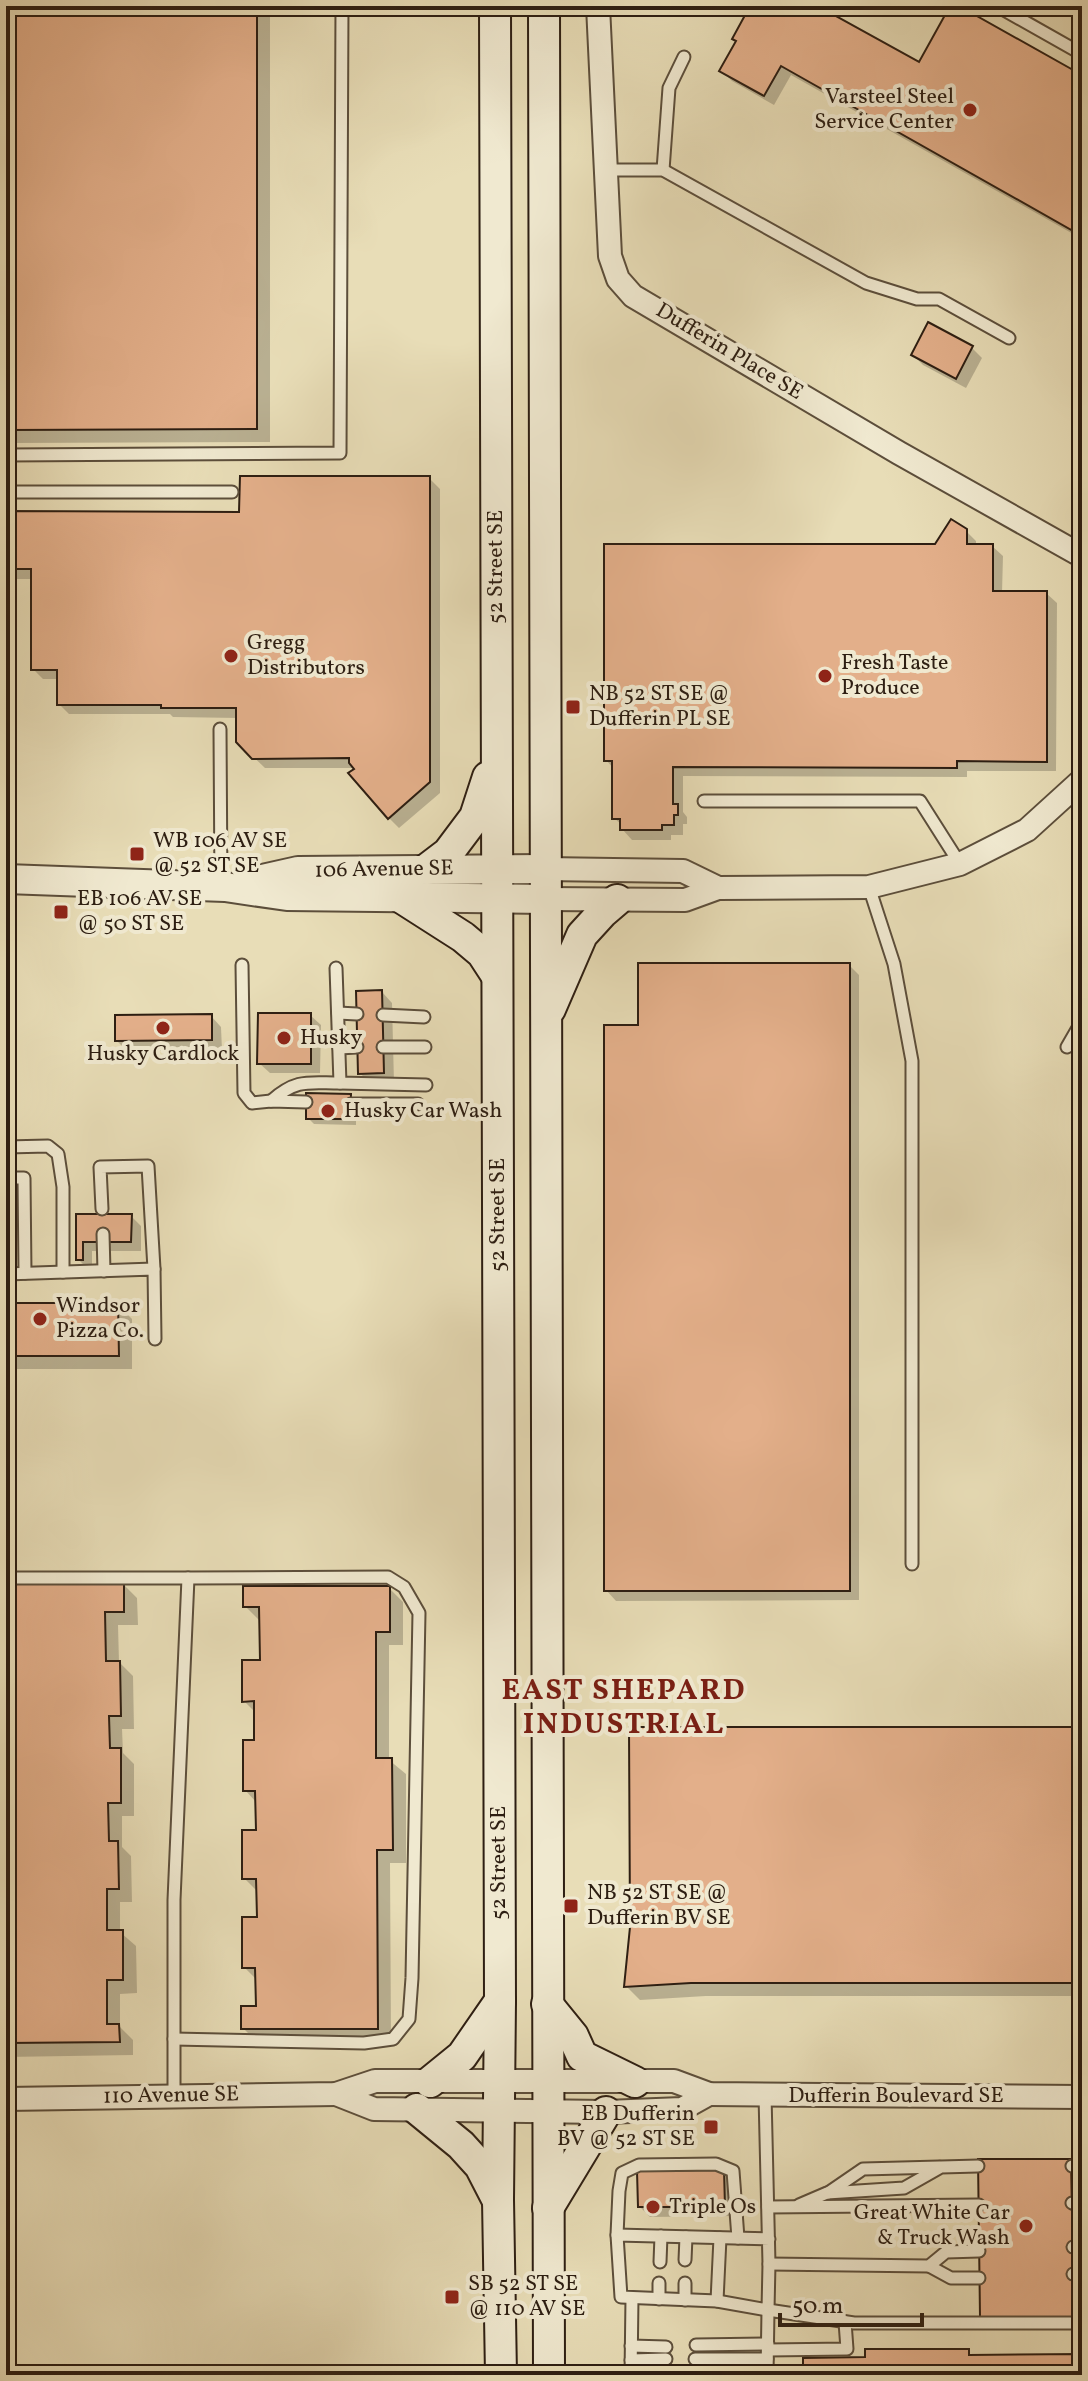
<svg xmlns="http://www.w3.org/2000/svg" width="1088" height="2381" font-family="Vollkorn,serif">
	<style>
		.shadow { fill: #0003 }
		.building { fill: #e3af8a; stroke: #2d1e12; stroke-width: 2 }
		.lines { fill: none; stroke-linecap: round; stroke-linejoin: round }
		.service-casing { stroke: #5c4e3b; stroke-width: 15 }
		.minor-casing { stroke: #5c4e3b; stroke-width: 26 }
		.tertiary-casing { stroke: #5c4e3b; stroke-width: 32 }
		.secondary-casing { stroke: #2d1e12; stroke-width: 34 }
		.service { stroke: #f0e9d0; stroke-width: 11 }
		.minor { stroke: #f0e9d0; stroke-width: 22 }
		.tertiary { stroke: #f0e9d0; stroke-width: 28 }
		.secondary { stroke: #f0e9d0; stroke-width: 30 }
		.poi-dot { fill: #8f2418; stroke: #f0e9d0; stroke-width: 3 }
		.labels { text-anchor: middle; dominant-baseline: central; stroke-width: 8; stroke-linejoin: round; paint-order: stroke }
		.poi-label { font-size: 22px; fill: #2d1e12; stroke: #f0e9d0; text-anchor: start }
		.street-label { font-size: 22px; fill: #2d1e12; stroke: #f0e9d0 }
		.district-label { font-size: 30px; font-weight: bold; letter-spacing: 2px; fill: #7a1f14; stroke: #f0e9d0 }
	</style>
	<rect width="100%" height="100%" fill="#e8ddb7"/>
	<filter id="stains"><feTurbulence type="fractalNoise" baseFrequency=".0025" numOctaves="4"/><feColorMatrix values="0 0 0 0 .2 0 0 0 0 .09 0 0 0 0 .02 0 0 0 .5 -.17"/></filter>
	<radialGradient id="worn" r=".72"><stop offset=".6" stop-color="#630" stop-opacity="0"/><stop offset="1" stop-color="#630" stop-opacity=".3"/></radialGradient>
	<g class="shadow">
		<path d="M6,6H270V442L13,443L6,436Z"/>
		<path d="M752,6H831L837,12L834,17L920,65L952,6H955L1082,78V239L791,75L774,105L732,81L721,70L738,42Z"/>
		<path d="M972,348L982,358L966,388L923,365L913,355Z"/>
		<path d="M429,478L440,489V793L399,828L389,818L358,768H265L238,742V718L173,717L170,714H69L59,704V679H43L33,669V579H6V513L241,514Z"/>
		<path d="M965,530L976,541V546H992L1003,556L1002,593H1046L1057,603L1056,771H967V777L683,776V812L687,817V824H683V835H671V840H632L622,829V825L614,818V769L606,760L937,546Z"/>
		<path d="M849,965L859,975V1600L616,1601L606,1590L640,1027Z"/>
		<path d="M382,992L392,1003L394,1083L370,1084L360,1073Z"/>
		<path d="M310,1015L321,1025L320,1073H270L259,1063Z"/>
		<path d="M211,1016L221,1027L222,1050L127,1051L117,1041Z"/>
		<path d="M350,1096L356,1103V1125L314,1124L308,1118Z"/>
		<path d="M78,1216H131L141,1226V1251H92V1269H88L78,1259Z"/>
		<path d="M6,1305H118L132,1319V1369H6Z"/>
		<path d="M123,1584L137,1598L138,1625H118L119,1662L133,1676L134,1729H122L123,1753L134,1764V1816H122V1847L131,1856L132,1902H120V1932L136,1946L137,1993L120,1994V2027L133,2040V2055L6,2057V1586Z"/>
		<path d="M389,1588L403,1602V1645H389V1760L406,1774V1863H390L391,2042H257L243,2028L258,2008L257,1980L244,1967L259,1919L258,1892L244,1878L258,1832L257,1803L245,1790L256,1742V1713L244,1701L262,1662L261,1620H259L245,1606Z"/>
		<path d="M1082,1729V1996H706L640,2000L626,1986Z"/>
		<path d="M980,2161L1082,2173V2330H995L982,2316Z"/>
		<path d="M724,2172L734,2183V2216L650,2217L640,2207Z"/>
	</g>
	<g class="building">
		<path d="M6,6H257V429L6,430Z"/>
		<path d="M750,6H825L823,9L919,62L950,6H959L1082,75V236L781,66L764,96L719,71L736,41L732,39Z"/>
		<path d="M928,322L973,346L956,379L911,355Z"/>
		<path d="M240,476H430V782L388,819L348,773L354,769L349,763V758L252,759L236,742V708H161V705H57V670H31V569H6V511L239,512Z"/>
		<path d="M951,519L967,529V544H993V591H1047V762L957,761V768L673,767V804H678V815H674V825H662V830H620V819H612V761H604V544H935Z"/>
		<path d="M638,963H850V1591H604V1025H638Z"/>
		<path d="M382,990L384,1073L358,1074L356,991Z"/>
		<path d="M258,1013H311V1064H257Z"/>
		<path d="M212,1014V1040L115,1041V1015Z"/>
		<path d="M306,1093L351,1094L350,1119H306Z"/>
		<path d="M76,1214H132L131,1242H83V1260H76Z"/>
		<path d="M6,1303H118L119,1356H6Z"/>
		<path d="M124,1583V1612H105L106,1661H120L121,1716H109L110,1748H121V1803H108L109,1841H118L119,1889H107V1930H123V1980H107V2024H119L120,2042L6,2043V1584Z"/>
		<path d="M243,1586H390V1632H376V1758H392L393,1850H377L378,2029H241V2006H256L255,1968H242V1917H257L256,1879H242V1830H256L255,1791H243V1740H254V1701L242,1702V1660H260L259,1607H243Z"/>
		<path d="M629,1727H1082V1983H691L624,1987L630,1927Z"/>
		<path d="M978,2159H1071L1074,2317H980Z"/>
		<path d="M724,2170L725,2207H638L637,2171Z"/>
		<path d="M865,2349H969V2355L1082,2354V2375H803V2358L865,2357Z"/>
	</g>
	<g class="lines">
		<g class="service-casing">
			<g id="service">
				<path d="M997,6L1082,54"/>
				<path d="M606,170H663L866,283L917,299H939L1009,338"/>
				<path d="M663,170L669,88L684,57"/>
				<path d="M6,455L340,453L342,6"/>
				<path d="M6,492H232"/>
				<path d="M220,729L221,887"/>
				<path d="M704,801H920L960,864"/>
				<path d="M869,887L894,964L912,1061V1564"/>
				<path d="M242,965L244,1093L252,1103L271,1101L306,1102"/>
				<path d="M336,968L340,1083L426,1085"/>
				<path d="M338,1013L357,1014"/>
				<path d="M383,1015L424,1017"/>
				<path d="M383,1047H425"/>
				<path d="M1067,1047L1082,1021"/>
				<path d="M339,1048L357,1047"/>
				<path d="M271,1101C297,1078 309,1083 340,1083"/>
				<path d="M351,1104H418"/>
				<path d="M6,1147L48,1146L58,1154L63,1187V1272"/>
				<path d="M6,1178H24L25,1273"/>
				<path d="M102,1209L100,1167L148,1166L154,1269"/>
				<path d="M103,1234L104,1271"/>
				<path d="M6,1274L154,1269L155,1339"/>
				<path d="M6,1578H188L174,1900V2096"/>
				<path d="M174,2039L364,2043L393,2039L409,2019L412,1978L419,1613L404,1587L388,1577L188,1578"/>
				<path d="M765,2095L769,2264L768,2310L717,2301L621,2297L617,2235L769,2239"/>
				<path d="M1072,2166L1082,2169"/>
				<path d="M828,2193L863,2169L939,2167"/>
				<path d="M1072,2203L1082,2207"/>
				<path d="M799,2205L827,2193L904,2188L941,2167L978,2166"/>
				<path d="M768,2207L979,2205"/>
				<path d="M617,2235L619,2191L622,2173L639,2165L716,2164L733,2171L738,2238"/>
				<path d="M1073,2247L1082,2248"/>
				<path d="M685,2260L686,2237"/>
				<path d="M660,2262L661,2236"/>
				<path d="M769,2264L929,2266L946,2252L979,2251"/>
				<path d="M929,2266L951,2278H979"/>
				<path d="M1073,2274L1082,2275"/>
				<path d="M659,2299V2283"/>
				<path d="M685,2300V2283"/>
				<path d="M717,2301L720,2238"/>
				<path d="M696,2345L768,2344"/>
				<path d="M631,2346L666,2347"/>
				<path d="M768,2350L847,2349L845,2322"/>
				<path d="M695,2359H767"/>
				<path d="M631,2360L666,2359"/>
				<path d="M695,2374L767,2372L770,2375"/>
				<path d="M631,2375L632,2298"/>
				<path d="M631,2375L666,2374"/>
				<path d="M767,2375L768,2310L854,2323H1082"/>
			</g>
		</g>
		<g class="minor-casing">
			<g id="minor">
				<path d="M598,6L610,256L618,279L633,296L899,453L1082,556"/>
				<path d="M545,869L683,871L718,888"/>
				<path d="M545,899L685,900L718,888L869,887L960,864L1027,830L1082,780"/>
				<path d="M336,2094L374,2109L606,2112L682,2109L709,2094"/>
				<path d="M6,2099L336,2094L375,2081H674L709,2094L1082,2097"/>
			</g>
		</g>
		<g class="tertiary-casing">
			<g id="tertiary">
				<path d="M6,879L225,887L287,896L545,899"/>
				<path d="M245,883L298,871L545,869"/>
			</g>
		</g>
		<g class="secondary-casing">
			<g id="secondary">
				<path d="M495,6L500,2001L498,2200L501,2375"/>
				<path d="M544,6L549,2375"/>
				<path d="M427,869L448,853L475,817L488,777"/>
				<path d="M402,898L463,937L482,953L497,976"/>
				<path d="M550,1009L582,935L603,912L617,900"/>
				<path d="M547,2004L573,2036L582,2056L635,2082"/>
				<path d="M430,2082L462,2056L500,2001"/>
				<path d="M417,2109L461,2145L480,2166L497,2199"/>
				<path d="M548,2208L606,2112"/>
			</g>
		</g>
		<use href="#service" class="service"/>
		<use href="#minor" class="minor"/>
		<use href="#tertiary" class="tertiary"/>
		<use href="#secondary" class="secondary"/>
	</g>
	<g class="poi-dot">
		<circle cx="970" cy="110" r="8"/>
		<circle cx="231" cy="656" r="8"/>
		<circle cx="825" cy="676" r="8"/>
		<rect x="565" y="699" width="16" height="16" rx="4"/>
		<rect x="129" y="846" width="16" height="16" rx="4"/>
		<rect x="53" y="904" width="16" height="16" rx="4"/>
		<circle cx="163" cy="1028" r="8"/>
		<circle cx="284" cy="1038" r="8"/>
		<circle cx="328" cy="1111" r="8"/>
		<circle cx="40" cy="1319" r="8"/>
		<rect x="563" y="1898" width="16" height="16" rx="4"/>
		<rect x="703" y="2119" width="16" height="16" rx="4"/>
		<circle cx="653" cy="2207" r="8"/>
		<circle cx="1026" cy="2226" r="8"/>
		<rect x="444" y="2289" width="16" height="16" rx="4"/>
	</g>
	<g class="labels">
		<g class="poi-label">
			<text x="954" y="97" text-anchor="end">Varsteel Steel<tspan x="954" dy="25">Service Center</tspan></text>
			<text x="247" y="643">Gregg<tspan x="247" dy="25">Distributors</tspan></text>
			<text x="841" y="663">Fresh Taste<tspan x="841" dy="25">Produce</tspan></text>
			<text x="589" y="694">NB 52 ST SE @<tspan x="589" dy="25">Dufferin PL SE</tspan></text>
			<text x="153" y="841">WB 106 AV SE<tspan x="153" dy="25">@ 52 ST SE</tspan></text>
			<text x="77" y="899">EB 106 AV SE<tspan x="77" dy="25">@ 50 ST SE</tspan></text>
			<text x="300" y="1038">Husky</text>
			<text x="163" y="1054" text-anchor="middle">Husky Cardlock</text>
			<text x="344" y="1111">Husky Car Wash</text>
			<text x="56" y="1306">Windsor<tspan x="56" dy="25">Pizza Co.</tspan></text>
			<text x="587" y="1893">NB 52 ST SE @<tspan x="587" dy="25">Dufferin BV SE</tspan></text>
			<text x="695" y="2114" text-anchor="end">EB Dufferin<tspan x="695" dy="25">BV @ 52 ST SE</tspan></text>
			<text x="669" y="2207">Triple Os</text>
			<text x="1010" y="2213" text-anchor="end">Great White Car<tspan x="1010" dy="25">&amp; Truck Wash</tspan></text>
			<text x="468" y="2284">SB 52 ST SE<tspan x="468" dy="25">@ 110 AV SE</tspan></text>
		</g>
		<g class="street-label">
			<text transform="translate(729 352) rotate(31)">Dufferin Place SE</text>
			<text transform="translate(496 567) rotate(-90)">52 Street SE</text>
			<text transform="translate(384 870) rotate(-1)">106 Avenue SE</text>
			<text transform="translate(498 1215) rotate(-90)">52 Street SE</text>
			<text transform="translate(499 1863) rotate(-90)">52 Street SE</text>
			<text transform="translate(171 2096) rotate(-1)">110 Avenue SE</text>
			<text x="896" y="2096">Dufferin Boulevard SE</text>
		</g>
		<g class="district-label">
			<text x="624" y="1691">EAST SHEPARD<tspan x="624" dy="34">INDUSTRIAL</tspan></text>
		</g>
	</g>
	<rect width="1088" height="2381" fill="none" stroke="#e8ddb7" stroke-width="32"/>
	<rect x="8" y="8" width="1072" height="2365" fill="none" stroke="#2d1e12" stroke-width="4"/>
	<rect x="16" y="16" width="1056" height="2349" fill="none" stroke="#2d1e12" stroke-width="2"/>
	<path d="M780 2313v12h142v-12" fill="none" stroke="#2d1e12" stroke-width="4"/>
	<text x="792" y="2313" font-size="24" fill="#2d1e12" stroke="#f0e9d0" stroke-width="6" paint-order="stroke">50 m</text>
	<rect width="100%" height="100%" filter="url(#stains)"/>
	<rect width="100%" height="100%" fill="url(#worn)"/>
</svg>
